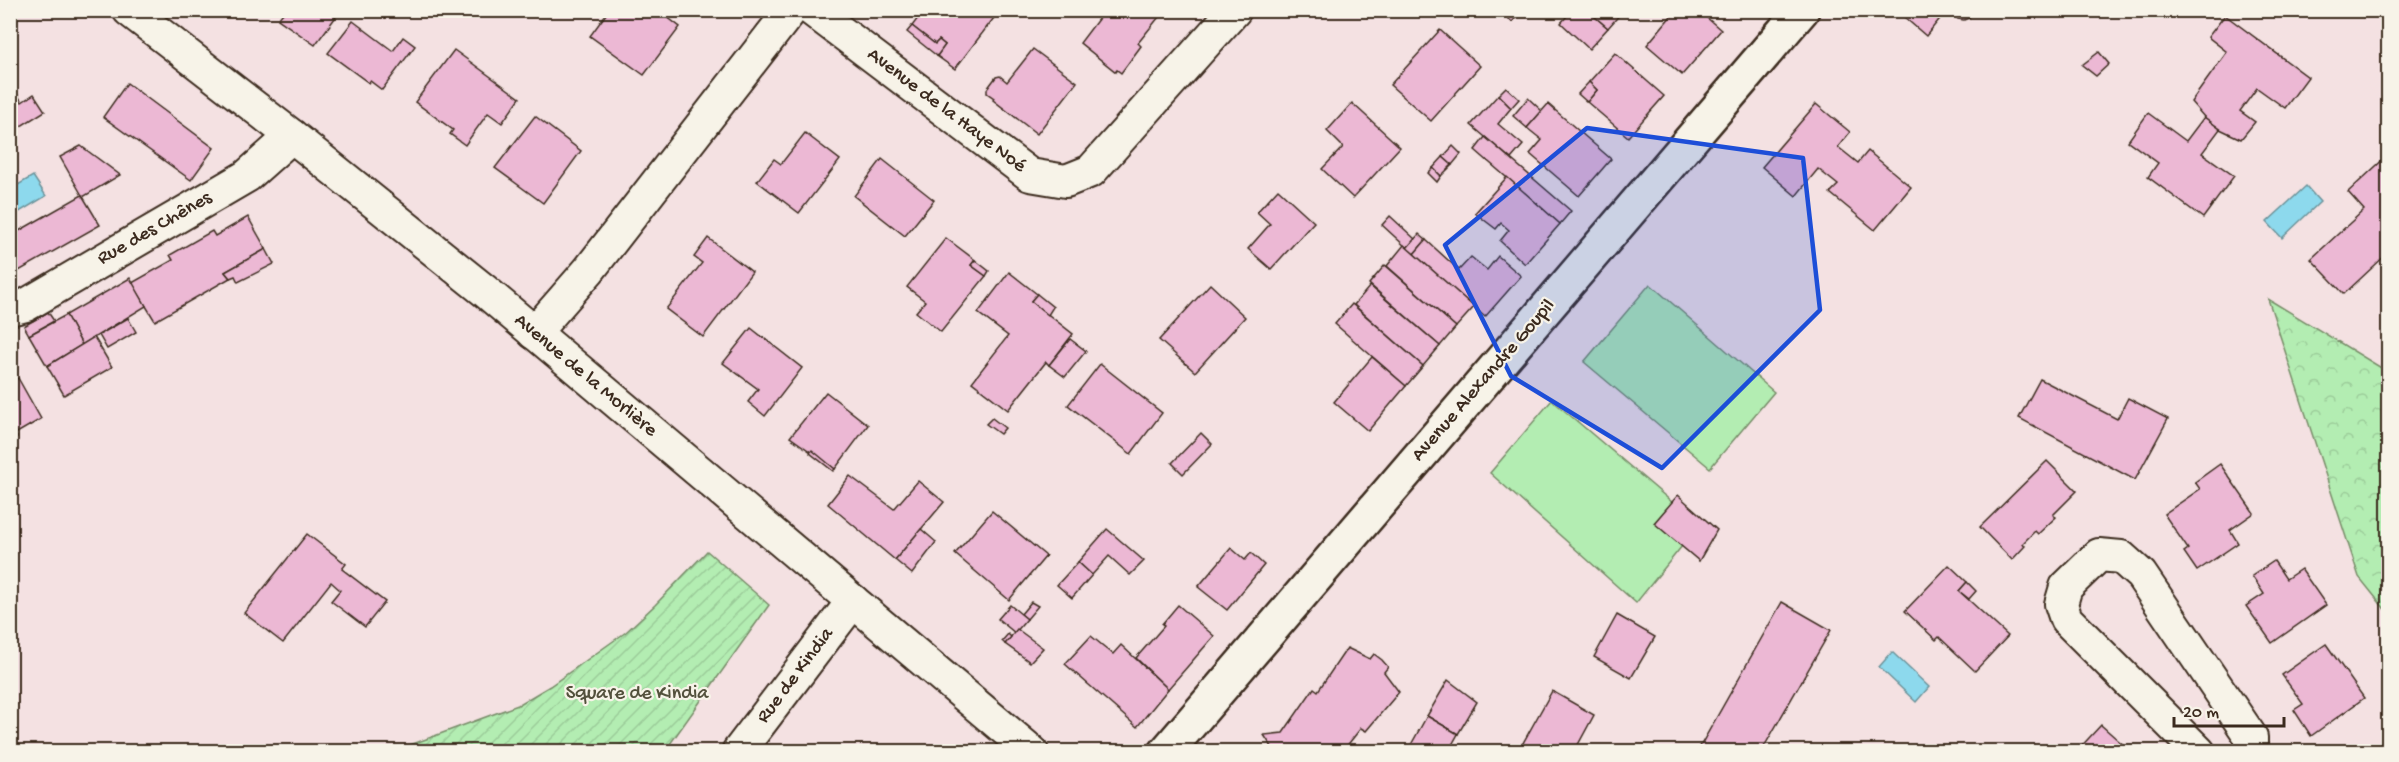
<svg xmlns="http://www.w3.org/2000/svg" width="2399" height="762" font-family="'Gochi Hand',sans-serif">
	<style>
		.park { fill: url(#park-crowns); stroke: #778c68; stroke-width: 1.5 }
		.garden { fill: url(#garden-furrows); stroke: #778c68; stroke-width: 1.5 }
		.pitch { fill: #b3edb2; stroke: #778c68; stroke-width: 1.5 }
		.water { fill: #8dd9ed; stroke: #6c939a; stroke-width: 1.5 }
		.building { fill: #ecb8d4; stroke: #3b2a1e; stroke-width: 1.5 }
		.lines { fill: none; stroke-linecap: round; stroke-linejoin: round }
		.street-casing { stroke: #3b2a1e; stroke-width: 36 }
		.secondary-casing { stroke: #3b2a1e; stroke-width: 38 }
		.street { stroke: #f7f3e8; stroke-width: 32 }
		.secondary { stroke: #f7f3e8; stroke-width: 33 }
		.marked { fill: #1d4ed8; fill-opacity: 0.2; stroke: #1d4ed8; stroke-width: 4.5; stroke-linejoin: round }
		.labels { text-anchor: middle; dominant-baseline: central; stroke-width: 4.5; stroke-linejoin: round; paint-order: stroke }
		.street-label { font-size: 20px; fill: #3b2a1e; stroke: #f7f3e8 }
		.park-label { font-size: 20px; fill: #53513c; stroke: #f7f3e8 }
	</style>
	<defs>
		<pattern id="park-crowns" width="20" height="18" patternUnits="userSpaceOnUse" patternTransform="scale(1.5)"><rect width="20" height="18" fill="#b3edb2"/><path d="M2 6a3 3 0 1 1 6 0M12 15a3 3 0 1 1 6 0" fill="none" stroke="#9bcb99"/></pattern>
		<pattern id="garden-furrows" width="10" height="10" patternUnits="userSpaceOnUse" patternTransform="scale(1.5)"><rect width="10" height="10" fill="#b3edb2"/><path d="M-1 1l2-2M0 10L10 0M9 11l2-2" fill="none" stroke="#9bcb99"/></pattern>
	</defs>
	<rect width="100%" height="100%" fill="#f4e1e2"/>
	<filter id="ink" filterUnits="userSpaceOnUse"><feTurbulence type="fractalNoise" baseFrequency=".0167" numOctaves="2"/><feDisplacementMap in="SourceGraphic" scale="12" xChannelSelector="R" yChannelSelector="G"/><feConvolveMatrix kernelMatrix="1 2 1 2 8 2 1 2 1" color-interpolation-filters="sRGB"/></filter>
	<g filter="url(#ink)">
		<path class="park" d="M2268,299L2388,372V613L2359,577Z"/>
		<path class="garden" d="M707,551L769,605L665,751H394L518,705L550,686L626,632L655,605Z"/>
		<g class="pitch">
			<path d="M1650,284L1774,392L1710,468L1584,362Z"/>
			<path d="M1552,400L1699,525L1636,603L1490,473Z"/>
		</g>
		<g class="water">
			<path d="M33,176L46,196L11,217V189Z"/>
			<path d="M2306,186L2320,202L2282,238L2267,222Z"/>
			<path d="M1892,652L1929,687L1916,702L1879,667Z"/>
		</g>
		<g class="building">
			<path d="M280,10H341L315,45L278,19L283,13Z"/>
			<path d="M609,10H658L680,27L644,75L590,36Z"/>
			<path d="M924,10H1000L955,69L937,56L945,45L939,40L935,44L912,26Z"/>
			<path d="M1105,10L1163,12L1138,43L1141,46L1121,73L1117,70L1116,72L1080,43Z"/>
			<path d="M1500,10H1523L1512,22Z"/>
			<path d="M1572,10H1587L1608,28L1589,49L1561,23Z"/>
			<path d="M1587,10H1622L1623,11L1608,28Z"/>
			<path d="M1676,10H1698L1721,30L1682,75L1647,45Z"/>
			<path d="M1896,10H1947L1926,36Z"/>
			<path d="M1948,10H1974L1969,18L1964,20L1958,19Z"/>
			<path d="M2225,15L2308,77L2285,108L2257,88L2240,111L2255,122L2241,139L2220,129L2204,117L2191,102L2227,52L2208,37Z"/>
			<path d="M353,21L393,51L403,37L415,46L382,90L370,81L369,83L328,53Z"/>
			<path d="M912,26L935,44L939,40L945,45L937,56L907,32Z"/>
			<path d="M1440,30L1480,66L1431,121L1390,85Z"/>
			<path d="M1033,49L1077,82L1037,134L993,100L994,98L987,93V89L996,77L1000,76L1007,82Z"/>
			<path d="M454,50L520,98L502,123L488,113L465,145L450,134L453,130L415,102Z"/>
			<path d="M2099,52L2109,64L2096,76L2082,65Z"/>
			<path d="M1615,53L1664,96L1628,137L1587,102L1597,90L1589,82Z"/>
			<path d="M1589,82L1597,90L1587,102L1578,94Z"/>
			<path d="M10,83L22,102L34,94L45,111L10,133Z"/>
			<path d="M127,83L214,148L191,180L103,117Z"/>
			<path d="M1506,87L1519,99L1511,108L1498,95Z"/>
			<path d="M1498,95L1511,108L1498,124L1523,145L1511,159L1471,125Z"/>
			<path d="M1528,98L1542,111L1527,128L1513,116Z"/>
			<path d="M1352,103L1400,147L1353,198L1322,169L1343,147L1327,131Z"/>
			<path d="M1548,104L1611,159L1579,196L1530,154L1542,140L1527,128Z"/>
			<path d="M1816,104L1850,132L1838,147L1858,163L1868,151L1911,187L1875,230L1830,193L1838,185L1818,169L1796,196L1762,167Z"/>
			<path d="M2148,113L2186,141L2204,117L2220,129L2202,153L2234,176L2203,218L2148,177L2158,163L2128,141Z"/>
			<path d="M535,116L581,151L543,203L495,168Z"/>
			<path d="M805,133L840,160L799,213L757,181L774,159L781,164Z"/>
			<path d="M1485,137L1571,211L1560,224L1475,150Z"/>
			<path d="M81,146L120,175L83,197L60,157Z"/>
			<path d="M1453,146L1461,154L1452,165L1443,157Z"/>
			<path d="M2388,155V253L2344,294L2311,259L2364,210L2348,192Z"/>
			<path d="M1443,157L1452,165L1441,176L1433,168Z"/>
			<path d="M882,159L934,200L905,236L854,196Z"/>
			<path d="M1433,168L1441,176L1437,182L1428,173Z"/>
			<path d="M1507,177L1560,224L1525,264L1500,241L1509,230L1501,223L1496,229L1475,213Z"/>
			<path d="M1278,189L1314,222L1271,269L1248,249L1270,224L1257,212Z"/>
			<path d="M82,195L100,225L10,276V236Z"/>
			<path d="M1390,216L1415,239L1407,248L1382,225Z"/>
			<path d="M248,217L266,249L225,272L230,278L155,321L132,283L173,260L170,255L212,231L215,236Z"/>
			<path d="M1419,234L1426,240L1414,254L1407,248Z"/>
			<path d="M708,238L752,272L703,337L666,309L702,263L694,257Z"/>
			<path d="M946,238L975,260L971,265L986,276L941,332L916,312L925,301L907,287Z"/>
			<path d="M1426,240L1459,270L1471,257L1487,270L1498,256L1521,276L1485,317L1414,254Z"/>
			<path d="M1404,245L1474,307L1456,327L1387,266Z"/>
			<path d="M266,249L274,264L238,282L235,276L230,278L225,272Z"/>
			<path d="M975,260L989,271L986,276L971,265Z"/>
			<path d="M1385,265L1456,327L1440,346L1369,284Z"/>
			<path d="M1009,272L1037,294L1031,301L1073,334L1049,365L1046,362L1008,410L972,382L1008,336L978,313Z"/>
			<path d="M130,278L146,306L82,345L66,315Z"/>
			<path d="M1210,284L1245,317L1195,372L1159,340Z"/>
			<path d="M1370,286L1440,346L1423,366L1354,305Z"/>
			<path d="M1037,294L1053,307L1048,315L1031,301Z"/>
			<path d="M1352,304L1423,366L1406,386L1335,324Z"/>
			<path d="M48,312L54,321L29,335L24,326Z"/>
			<path d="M66,315L82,345L47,366L29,335Z"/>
			<path d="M128,318L136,332L107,349L99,335Z"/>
			<path d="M751,328L802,368L765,416L748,402L758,389L723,363Z"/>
			<path d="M94,337L112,367L64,395L47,366Z"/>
			<path d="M1070,339L1086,351L1065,377L1049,365Z"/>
			<path d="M1372,357L1406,386L1368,431L1334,402Z"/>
			<path d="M1100,364L1162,413L1131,454L1068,405Z"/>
			<path d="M18,378L41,419L15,434L17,437L10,441V383Z"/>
			<path d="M2040,379L2117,419L2128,398L2168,419L2135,480L2019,418Z"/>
			<path d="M826,392L868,425L835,469L790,437Z"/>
			<path d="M992,418L1005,428L1000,434L986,424Z"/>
			<path d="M1201,433L1212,444L1183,474L1172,463Z"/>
			<path d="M812,450L835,469L833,471L810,453Z"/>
			<path d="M2047,461L2077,491L2053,515L2056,517L2038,534L2035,531L2023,543L2025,546L2012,560L1980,527Z"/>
			<path d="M2220,464L2254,513L2230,530L2238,543L2197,571L2184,552L2188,549L2164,514L2200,489L2195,482Z"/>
			<path d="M850,476L894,509L918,481L944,502L895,560L828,504Z"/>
			<path d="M1678,495L1717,530L1699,561L1654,523Z"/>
			<path d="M992,511L1046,556L1009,600L955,554Z"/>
			<path d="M921,529L936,542L912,574L895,560Z"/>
			<path d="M1107,529L1144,561L1130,575L1109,556L1092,575L1078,562Z"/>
			<path d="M307,534L346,564L342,569L385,602L365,627L331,601L340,590L331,582L283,643L244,613Z"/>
			<path d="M1231,548L1245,560L1251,553L1264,565L1227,610L1198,587Z"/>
			<path d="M2274,561L2286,579L2301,569L2326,605L2272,643L2246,606L2264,594L2252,576Z"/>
			<path d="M1078,562L1092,575L1072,598L1057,585Z"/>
			<path d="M1949,565L1967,582L1959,591L2008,636L1975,671L1939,637L1936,640L1905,611Z"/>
			<path d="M1967,582L1976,591L1969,599L1959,591Z"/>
			<path d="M1031,602L1038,606L1027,619L1021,614Z"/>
			<path d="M1782,602L1831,630L1761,752H1697Z"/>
			<path d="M1010,605L1027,619L1015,633L998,619Z"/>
			<path d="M1178,605L1214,636L1168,689L1136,658L1164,626L1162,624Z"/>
			<path d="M1617,615L1655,637L1631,678L1594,657Z"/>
			<path d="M1017,629L1043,648L1030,662L1005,644Z"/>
			<path d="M1008,634L1011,637L1005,644L1002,641Z"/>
			<path d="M1091,636L1113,654L1121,645L1168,689L1137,727L1065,664Z"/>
			<path d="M2326,644L2364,698L2311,736L2294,710L2303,704L2282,675Z"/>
			<path d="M1347,648L1370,659L1374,654L1382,660L1388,667L1384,672L1399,692L1366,731L1361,728L1342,752H1271L1274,750L1264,735L1283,733L1314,688L1318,691Z"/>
			<path d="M1448,680L1477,702L1458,734L1427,716Z"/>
			<path d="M1552,691L1594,715L1574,752H1518Z"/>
			<path d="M1427,716L1458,734L1448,752H1407Z"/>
			<path d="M2101,725L2127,748L2124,752H2076Z"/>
		</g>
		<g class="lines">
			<g class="street-casing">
				<g id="street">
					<path d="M129,10L292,136L485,291L1032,752"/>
					<path d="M812,10L1030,175L1066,181L1091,171L1235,10"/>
					<path d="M10,309L26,305L247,176L292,136"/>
					<path d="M534,333L589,270L791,10"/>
					<path d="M738,752L853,601"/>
					<path d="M2199,752L2066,619L2061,604L2066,587L2099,555L2121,557L2141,575L2251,737V752"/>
				</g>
			</g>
			<g class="secondary-casing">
				<path id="secondary" d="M1166,752L1802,10"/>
			</g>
			<use href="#street" class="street"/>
			<use href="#secondary" class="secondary"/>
		</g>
	</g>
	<path class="marked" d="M1587,128L1803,158L1820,310L1662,468L1511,376L1445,245Z"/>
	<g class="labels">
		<g class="street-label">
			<text transform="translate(946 111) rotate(37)">Avenue de la Haye Noé</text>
			<text transform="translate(155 229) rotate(-30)">Rue des Chênes</text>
			<text transform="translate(585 376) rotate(40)">Avenue de la Morlière</text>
			<text transform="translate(1484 381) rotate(-49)">Avenue Alexandre Goupil</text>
			<text transform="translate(796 676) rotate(-53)">Rue de Kindia</text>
		</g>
		<g class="park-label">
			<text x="637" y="694">Square de Kindia</text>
		</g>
	</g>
	<rect width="2399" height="762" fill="none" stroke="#f7f3e8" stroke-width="36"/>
	<rect x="18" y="18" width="2363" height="726" fill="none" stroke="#3b2a1e" stroke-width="2" filter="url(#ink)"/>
	<path d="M2174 717v9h110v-9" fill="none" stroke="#3b2a1e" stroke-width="3"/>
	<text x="2183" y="717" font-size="18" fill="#3b2a1e" stroke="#f7f3e8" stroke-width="4.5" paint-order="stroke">20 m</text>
</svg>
